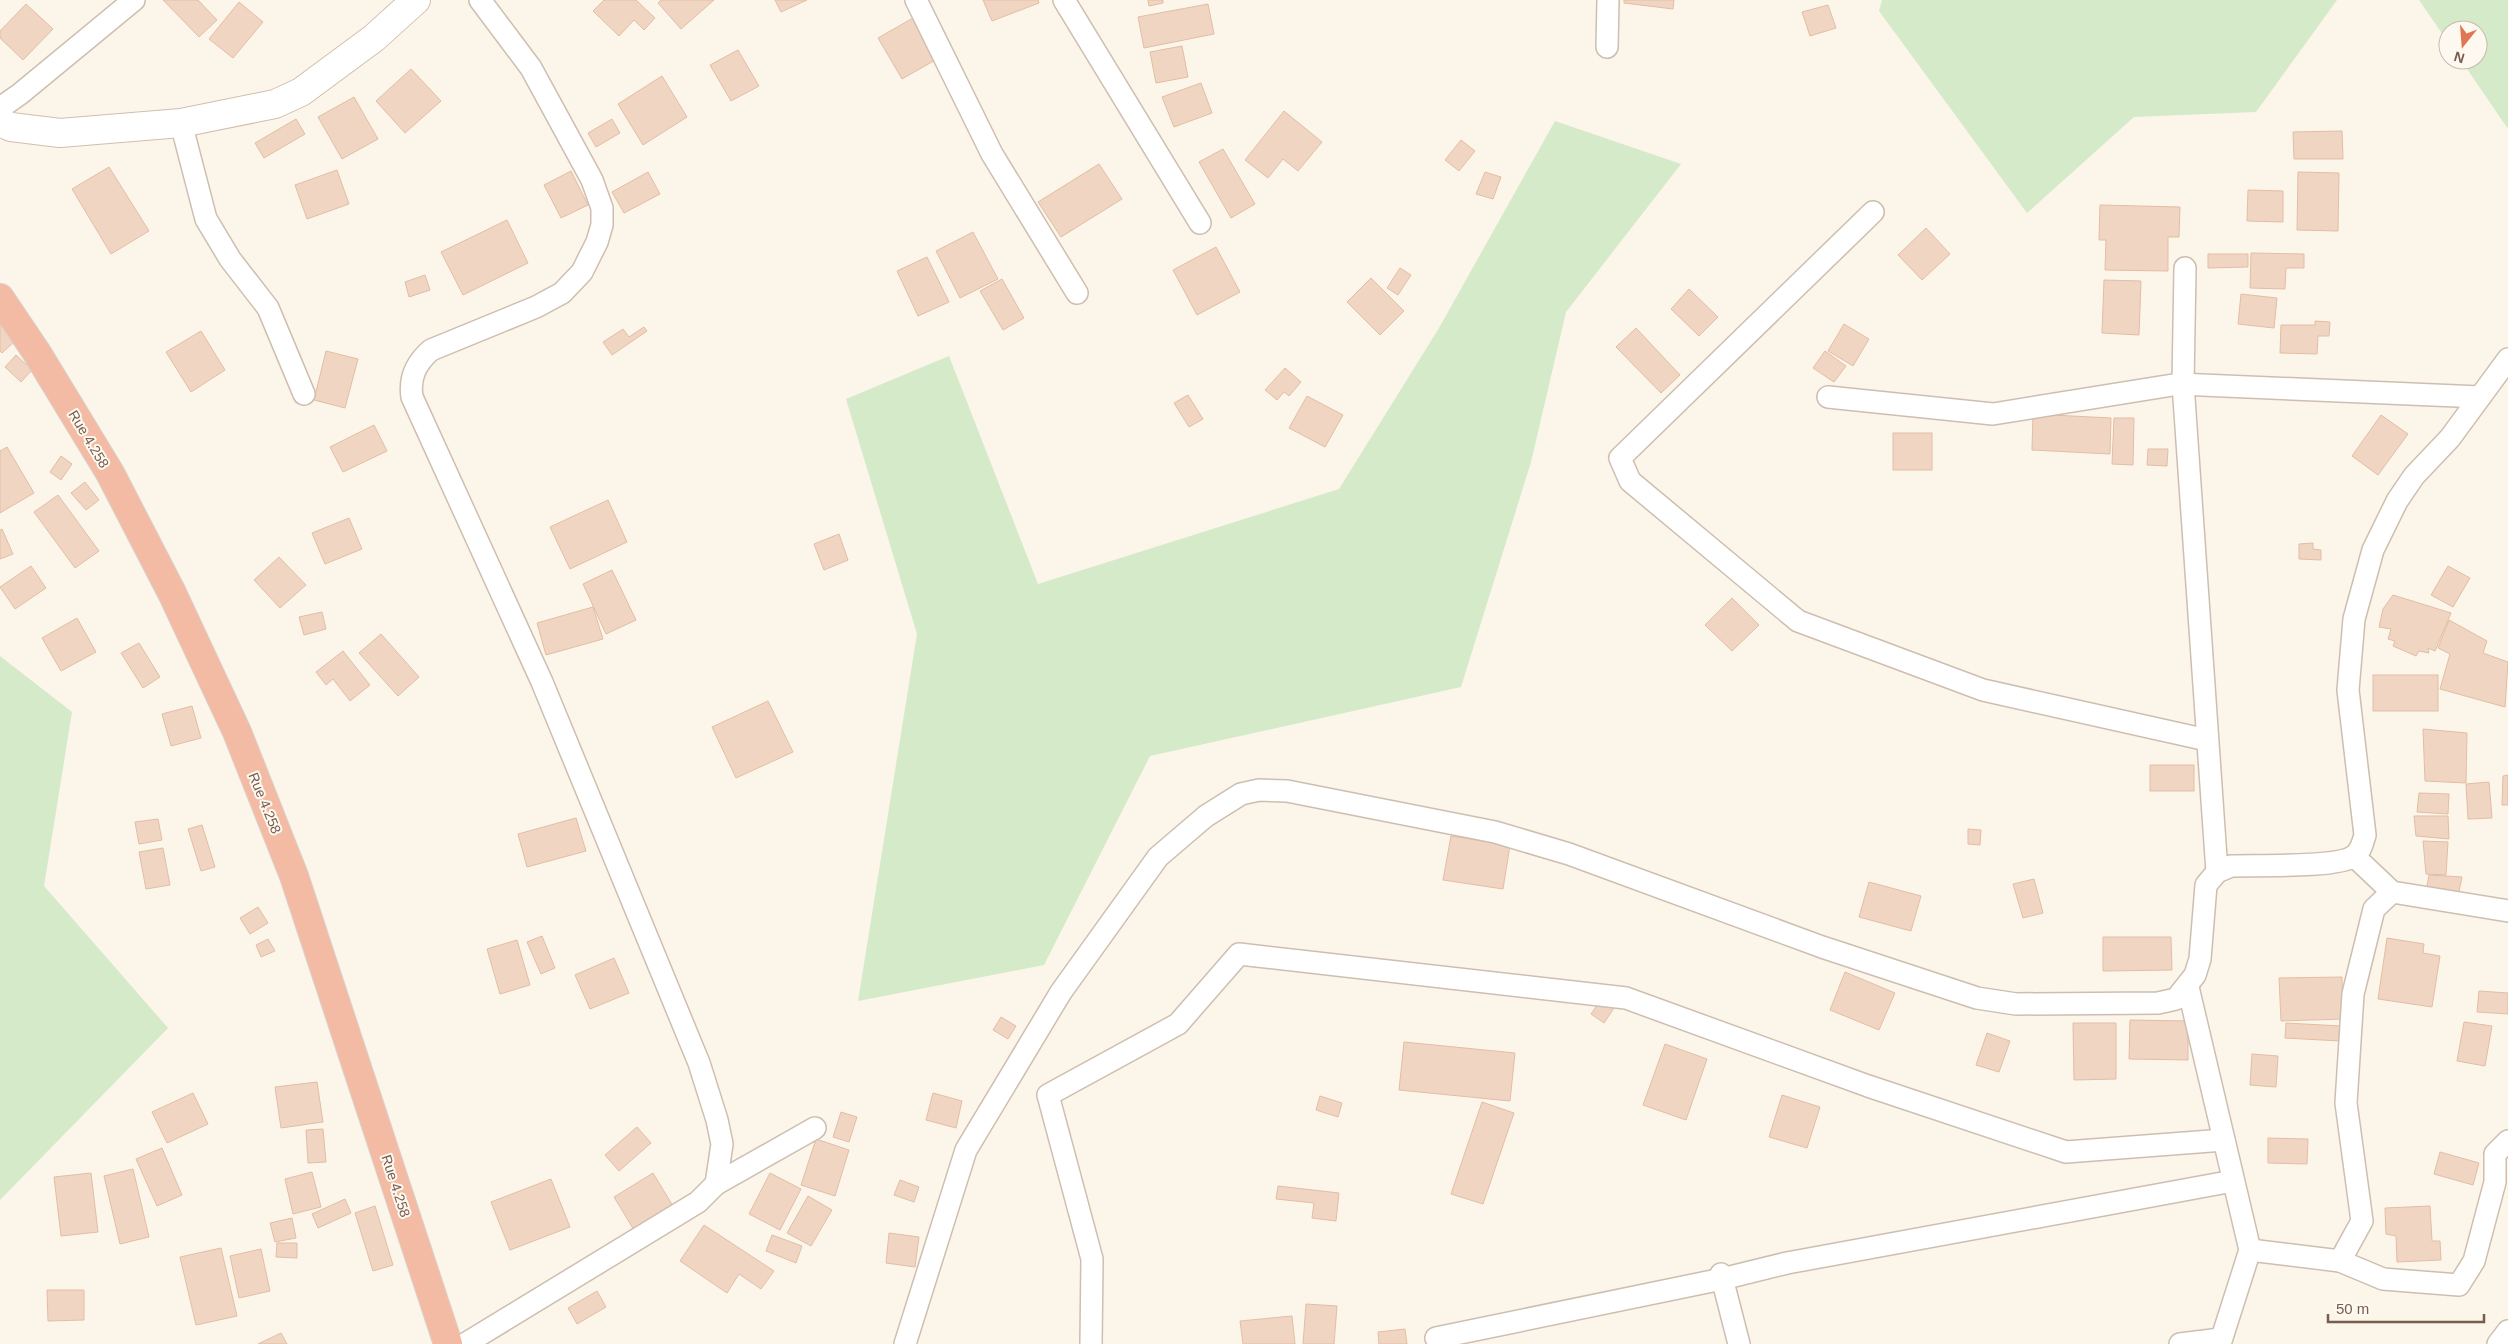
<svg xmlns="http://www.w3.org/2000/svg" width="2508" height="1344" font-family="Helvetica,sans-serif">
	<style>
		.green { fill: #d5eac8 }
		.building { fill: #f0d6c2; stroke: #e3bda3 }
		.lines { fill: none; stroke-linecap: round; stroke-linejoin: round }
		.street-casing { stroke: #cebeb0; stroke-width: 24 }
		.secondary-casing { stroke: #d1bead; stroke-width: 30 }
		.highway-casing { stroke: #d9d2cd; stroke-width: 30 }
		.street { stroke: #fff; stroke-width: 21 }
		.secondary { stroke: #fff; stroke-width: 28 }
		.highway { stroke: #f3bba4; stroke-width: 28 }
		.labels { text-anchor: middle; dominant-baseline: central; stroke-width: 4; stroke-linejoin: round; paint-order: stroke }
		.street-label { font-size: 14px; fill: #765d4e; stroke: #fef9f0 }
	</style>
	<rect width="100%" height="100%" fill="#fcf5ea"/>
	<g class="green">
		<path d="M1882,0H2337L2256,112L2134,117L2027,213L1879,11Z"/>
		<path d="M2419,0H2508V129L2461,60H2478V30H2448V42Z"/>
		<path d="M1555,121L1681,164L1566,312L1531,462L1461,687L1150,756L1044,965L858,1001L917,634L846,399L949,356L1038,584L1339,489L1439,328Z"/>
		<path d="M0,656L72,712L44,886L168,1028L0,1200Z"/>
	</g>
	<g class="building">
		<path d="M163,0H198L217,20L199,37Z"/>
		<path d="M604,0H636L655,18L644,30L634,20L619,36L593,11Z"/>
		<path d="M661,0H714L681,29L658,3Z"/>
		<path d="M775,0H807L781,12Z"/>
		<path d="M983,0H1038L1039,3L992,21Z"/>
		<path d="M1148,0H1163V3L1149,6Z"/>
		<path d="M1624,0H1674L1673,9L1624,3Z"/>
		<path d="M239,2L263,22L233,58L209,39Z"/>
		<path d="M26,4L53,29L23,60L0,38V31Z"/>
		<path d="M1208,4L1214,34L1144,48L1138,17Z"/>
		<path d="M1828,5L1836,28L1810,36L1802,12Z"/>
		<path d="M913,18L937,59L902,79L878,38Z"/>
		<path d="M1182,46L1188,77L1156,83L1150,52Z"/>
		<path d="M738,50L759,86L731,101L710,65Z"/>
		<path d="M411,69L441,101L405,133L376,101Z"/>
		<path d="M662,76L687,117L643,145L618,104Z"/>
		<path d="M1201,83L1212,113L1174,127L1162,97Z"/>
		<path d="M354,97L378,139L342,159L318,117Z"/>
		<path d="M1284,111L1322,142L1298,171L1283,159L1268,178L1245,160Z"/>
		<path d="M296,119L305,134L264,158L255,143Z"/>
		<path d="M612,119L620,133L596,147L588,133Z"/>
		<path d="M2342,131L2343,159H2294L2293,132Z"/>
		<path d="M1461,140L1475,151L1459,171L1445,160Z"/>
		<path d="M1223,149L1255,204L1231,218L1199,162Z"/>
		<path d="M1099,164L1122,199L1061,237L1038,202Z"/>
		<path d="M109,167L149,231L111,254L72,189Z"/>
		<path d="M337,170L349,204L307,219L295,185Z"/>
		<path d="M571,171L588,205L561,218L544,185Z"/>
		<path d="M648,172L660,194L624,213L612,192Z"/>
		<path d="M1485,172L1501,177L1493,199L1476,194Z"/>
		<path d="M2298,172L2339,173L2338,231L2297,230Z"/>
		<path d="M2248,190L2283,191V222L2247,221Z"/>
		<path d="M2100,205L2180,207L2179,237H2168V271L2105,270L2106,240H2099Z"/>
		<path d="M507,220L528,263L463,295L441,252Z"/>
		<path d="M1926,228L1950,254L1922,280L1898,255Z"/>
		<path d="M973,232L998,279L960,298L936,251Z"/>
		<path d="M1216,247L1240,292L1197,315L1173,270Z"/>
		<path d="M2251,253L2304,254V268H2286L2285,289L2250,288Z"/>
		<path d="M2208,254H2248V267L2208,268Z"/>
		<path d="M927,257L949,302L918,316L897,271Z"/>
		<path d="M1400,268L1411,275L1398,295L1387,288Z"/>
		<path d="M425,275L430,290L409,297L405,282Z"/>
		<path d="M1371,278L1404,311L1380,335L1347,302Z"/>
		<path d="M1002,279L1024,318L1003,330L980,291Z"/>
		<path d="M2104,280L2141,281L2139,335L2102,333Z"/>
		<path d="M1689,289L1718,317L1699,336L1671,309Z"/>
		<path d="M2241,294L2277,298L2274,328L2238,324Z"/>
		<path d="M2315,321L2330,322L2329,336H2318L2317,354L2280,353L2281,325H2315Z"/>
		<path d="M1844,324L1869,339L1853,366L1828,351Z"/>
		<path d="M0,325L15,341L2,353L0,351Z"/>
		<path d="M644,327L647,331L612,355L603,342L623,329L629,337Z"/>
		<path d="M1636,328L1680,375L1661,393L1616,347Z"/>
		<path d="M201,331L225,370L191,392L166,352Z"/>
		<path d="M326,351L358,359L345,408L314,400Z"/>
		<path d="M1825,351L1846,366L1834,382L1813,368Z"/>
		<path d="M16,355L32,370L21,382L5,367Z"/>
		<path d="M1285,368L1301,382L1289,396L1284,392L1277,400L1265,390Z"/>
		<path d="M1188,395L1203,419L1189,427L1174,403Z"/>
		<path d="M1307,396L1343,415L1325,447L1289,428Z"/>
		<path d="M2033,414L2111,418L2110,454L2032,450Z"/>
		<path d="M2381,415L2408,434L2378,475L2352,456Z"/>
		<path d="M2114,418H2134L2133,465L2112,464Z"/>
		<path d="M374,425L387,451L343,472L330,447Z"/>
		<rect x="1893" y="433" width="39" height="37"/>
		<path d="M7,447L34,493L0,513V451Z"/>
		<path d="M2148,449H2168L2167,466L2147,465Z"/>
		<path d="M61,456L72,464L61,480L50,472Z"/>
		<path d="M85,482L99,500L86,510L71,493Z"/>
		<path d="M58,495L99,551L75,568L34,512Z"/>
		<path d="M608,500L627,542L570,569L550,527Z"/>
		<path d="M349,518L362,549L325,564L312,533Z"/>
		<path d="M2,529L13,554L0,559V530Z"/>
		<path d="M839,534L848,560L824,570L814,544Z"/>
		<path d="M2313,543V549L2321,550V560L2299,559V544Z"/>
		<path d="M279,557L306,585L280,608L254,580Z"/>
		<path d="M31,566L46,588L15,609L0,587Z"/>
		<path d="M2448,566L2470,578L2453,607L2431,595Z"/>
		<path d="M612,570L636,620L606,634L583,584Z"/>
		<path d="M2393,595L2451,613L2435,651L2428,648L2429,653L2419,651L2416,656L2393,646L2395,641L2388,639L2391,629L2379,627L2383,609Z"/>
		<path d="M1732,598L1759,625L1732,651L1705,625Z"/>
		<path d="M593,607L603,639L546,655L537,623Z"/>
		<path d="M322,612L326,629L304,635L299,617Z"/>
		<path d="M77,618L96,652L61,671L42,638Z"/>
		<path d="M2449,620L2487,641L2483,653L2508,662L2505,707L2440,689L2450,654L2438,648Z"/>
		<path d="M381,634L419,677L398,696L359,653Z"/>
		<path d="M139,643L160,677L143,688L121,653Z"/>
		<path d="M343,651L370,685L350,701L333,679L326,685L316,672Z"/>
		<rect x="2373" y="675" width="65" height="36"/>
		<path d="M768,701L793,752L736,778L712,727Z"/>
		<path d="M192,706L201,738L171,746L162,714Z"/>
		<path d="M2423,729L2467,733L2466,783L2425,781Z"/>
		<rect x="2150" y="765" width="44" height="26"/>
		<path d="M2508,775V805H2502L2503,776Z"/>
		<path d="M2489,782L2492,818L2468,819L2466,784Z"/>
		<path d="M2419,793L2449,794L2448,814L2417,812Z"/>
		<path d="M2414,816H2448L2449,839L2416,836Z"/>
		<path d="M576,818L586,851L527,867L518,834Z"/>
		<path d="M158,819L162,840L139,844L135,822Z"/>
		<path d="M202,825L215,867L201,871L188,829Z"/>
		<path d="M1968,829L1981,830L1980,845L1968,844Z"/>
		<path d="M1451,836L1510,845L1503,889L1443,880Z"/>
		<path d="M2423,841L2448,842L2446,875L2426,874Z"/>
		<path d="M163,848L170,885L146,889L139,852Z"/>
		<path d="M2429,875L2462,877L2458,896L2426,891Z"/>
		<path d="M2034,879L2043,913L2023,918L2013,884Z"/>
		<path d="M1869,882L1921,896L1911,931L1859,917Z"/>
		<path d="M258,907L268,923L250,934L240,918Z"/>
		<path d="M542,936L555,968L541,974L527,942Z"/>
		<path d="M2103,937H2171L2172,970L2103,971Z"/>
		<path d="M2387,938L2424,944L2423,953L2440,956L2432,1007L2378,999Z"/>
		<path d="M268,939L275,951L261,957L256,945Z"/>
		<path d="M517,940L530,985L500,994L487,949Z"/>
		<path d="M614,958L629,993L590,1009L575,975Z"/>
		<path d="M1845,972L1895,993L1879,1030L1830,1010Z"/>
		<path d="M2342,977L2343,1019L2281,1021L2279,978Z"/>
		<path d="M2479,991L2508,993V1014L2477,1012Z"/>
		<path d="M1603,997L1616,1005L1604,1023L1591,1014Z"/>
		<path d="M1001,1017L1016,1026L1008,1039L993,1030Z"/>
		<path d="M2130,1020L2188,1021V1060L2129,1059Z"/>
		<path d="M2464,1022L2492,1026L2485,1066L2457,1061Z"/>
		<path d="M2073,1023H2116V1079L2074,1080Z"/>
		<path d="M2286,1023L2341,1026L2340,1041L2285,1038Z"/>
		<path d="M1987,1033L2010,1041L1999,1072L1976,1065Z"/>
		<path d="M1404,1042L1515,1053L1510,1101L1399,1090Z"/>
		<path d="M1665,1044L1707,1059L1686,1120L1643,1105Z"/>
		<path d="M2252,1054L2278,1056L2276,1087L2250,1085Z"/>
		<path d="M317,1082L323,1122L281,1128L275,1087Z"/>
		<path d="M193,1093L208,1124L167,1143L152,1112Z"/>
		<path d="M933,1093L962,1101L956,1128L926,1120Z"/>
		<path d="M1782,1095L1820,1107L1807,1148L1769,1137Z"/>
		<path d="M1320,1096L1342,1103L1338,1117L1316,1110Z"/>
		<path d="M1482,1102L1514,1113L1483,1204L1451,1194Z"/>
		<path d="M841,1112L857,1117L849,1142L833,1137Z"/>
		<path d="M637,1127L651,1143L619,1171L605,1155Z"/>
		<path d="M323,1129L326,1162L308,1163L306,1130Z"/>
		<path d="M2268,1138L2308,1139L2307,1164L2268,1163Z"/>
		<path d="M816,1139L849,1150L835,1196L801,1185Z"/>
		<path d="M162,1148L182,1195L157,1206L136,1159Z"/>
		<path d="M2440,1152L2479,1163L2473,1185L2434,1174Z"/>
		<path d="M133,1169L149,1237L120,1244L104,1176Z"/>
		<path d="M312,1172L321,1207L293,1214L285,1179Z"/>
		<path d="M91,1173L98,1232L61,1236L54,1177Z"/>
		<path d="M653,1173L676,1211L637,1235L614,1197Z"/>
		<path d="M770,1173L801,1189L780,1230L749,1214Z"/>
		<path d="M551,1179L570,1227L510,1250L491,1202Z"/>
		<path d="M900,1180L919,1187L914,1202L894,1195Z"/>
		<path d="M1278,1186L1339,1193L1336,1221L1312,1218L1314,1203L1276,1199Z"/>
		<path d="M808,1196L832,1210L811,1246L787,1233Z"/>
		<path d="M345,1199L351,1213L318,1228L312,1214Z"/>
		<path d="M375,1206L393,1265L373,1271L355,1213Z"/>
		<path d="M2430,1206L2432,1241H2440L2441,1260L2397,1262L2396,1236L2386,1234L2385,1208Z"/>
		<path d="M292,1218L296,1238L275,1242L270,1223Z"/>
		<path d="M704,1225L774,1271L761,1289L739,1274L727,1293L680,1261Z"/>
		<path d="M889,1233L919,1237L915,1267L886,1263Z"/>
		<path d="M772,1235L802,1246L796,1263L766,1251Z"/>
		<path d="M277,1243H297V1258L276,1257Z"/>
		<path d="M221,1248L237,1316L196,1325L180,1257Z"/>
		<path d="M261,1249L270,1291L239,1298L230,1256Z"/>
		<path d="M47,1290H84V1320L48,1321Z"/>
		<path d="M597,1291L606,1307L577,1324L568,1308Z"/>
		<path d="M1306,1304L1337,1306L1334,1344H1303Z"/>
		<path d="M1292,1316L1295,1344H1243L1240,1321Z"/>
		<path d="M1405,1329L1407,1344H1379L1378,1332Z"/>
		<path d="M281,1333L287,1344H258Z"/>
	</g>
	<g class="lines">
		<g class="street-casing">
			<g id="street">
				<path d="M916,0L992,154L1077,293"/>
				<path d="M1064,0L1200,223"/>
				<path d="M1607,47L1608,0"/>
				<path d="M0,108L20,94L134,0"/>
				<path d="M181,123L206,219L230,259L268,308L304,394"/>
				<path d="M1873,212L1620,458L1630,481L1798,621L1983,690L2207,740"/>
				<path d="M2185,268L2183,384L2217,872"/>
				<path d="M1828,397L1993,414L2179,384L2480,397"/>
				<path d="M2354,856L2392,892L2508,911"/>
				<path d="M2188,987L2250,1250L2220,1344"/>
				<path d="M716,1184L815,1128"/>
				<path d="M2250,1250L2340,1261L2383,1279L2459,1285L2474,1261L2495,1182V1154L2508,1141"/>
				<path d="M2340,1261L2362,1221L2346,1103L2353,994L2374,909L2392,892"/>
				<path d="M1721,1274L1739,1344"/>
				<path d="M1436,1338L1722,1279L1787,1263L2233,1181"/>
				<path d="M465,1344L698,1202L716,1184L722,1144L717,1120L699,1063L542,682L412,397C409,377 416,363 431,350L536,307L562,293L582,272L597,242L602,225V208L592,180L531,68L480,0"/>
				<path d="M905,1344L966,1150L1061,992L1158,857L1206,816L1241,794L1259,790L1287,791L1495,832L1569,854L1822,947L1977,998L2016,1004L2158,1003L2176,999L2195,975L2200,959L2206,885L2217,872L2231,866C2256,865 2338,868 2354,856C2361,851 2363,842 2365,835L2348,690L2354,619L2373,550L2397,501L2414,476L2450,438L2508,359"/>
				<path d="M1091,1344L1092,1259L1048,1095L1178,1024L1239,954L1626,998L1868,1086L2066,1152L2224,1140"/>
				<path d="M2180,1344L2221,1339"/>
				<path d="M2498,1344L2508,1331"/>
			</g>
		</g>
		<g class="secondary-casing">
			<path id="secondary" d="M0,122L11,127L60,133L181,123L275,104L301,92L374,38L416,0"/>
		</g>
		<g class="highway-casing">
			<path id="highway" d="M0,298L37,353L110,473L172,593L237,732L294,876L448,1344"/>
		</g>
		<use href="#street" class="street"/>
		<use href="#secondary" class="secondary"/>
		<use href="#highway" class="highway"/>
	</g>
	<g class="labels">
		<g class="street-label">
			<text transform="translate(89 439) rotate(59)">Rue 4.258</text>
			<text transform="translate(265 803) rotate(68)">Rue 4.258</text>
			<text transform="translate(396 1186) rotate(72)">Rue 4.258</text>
		</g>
	</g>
	<g transform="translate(2463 45) rotate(197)"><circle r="24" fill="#fef9f0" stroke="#c8bbaf"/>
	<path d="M0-4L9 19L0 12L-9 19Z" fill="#e07754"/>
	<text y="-8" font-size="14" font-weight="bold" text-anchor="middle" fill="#765d4e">N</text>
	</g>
	<path d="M2328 1314v8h156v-8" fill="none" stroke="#765d4e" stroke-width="2.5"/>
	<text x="2336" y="1314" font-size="15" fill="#765d4e" stroke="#fef9f0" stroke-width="4" paint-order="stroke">50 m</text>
</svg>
